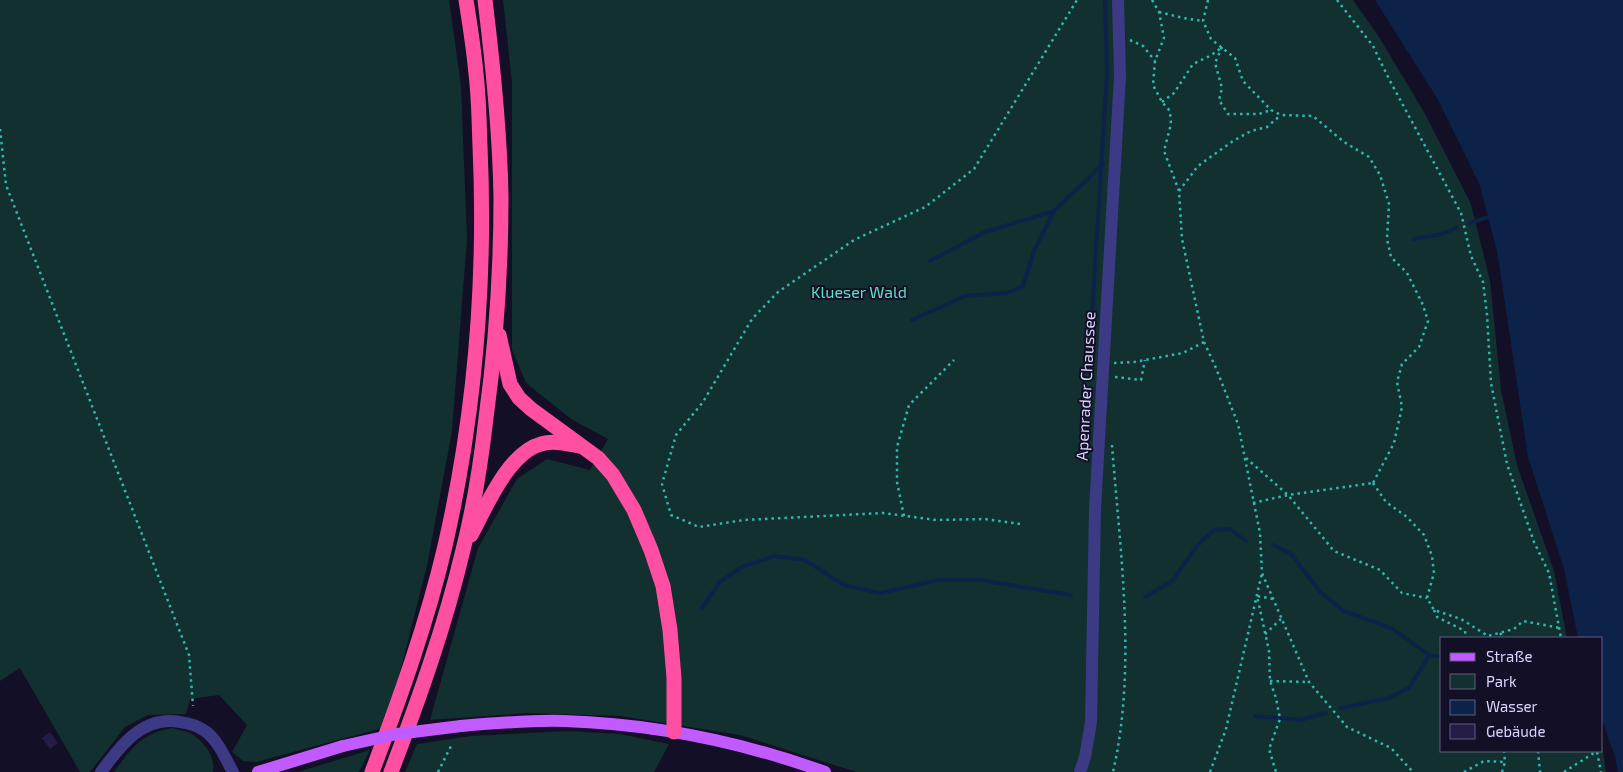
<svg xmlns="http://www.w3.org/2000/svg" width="1623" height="772" font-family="'Exo 2',sans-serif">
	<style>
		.green { fill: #12302f }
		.water { fill: #0c2248 }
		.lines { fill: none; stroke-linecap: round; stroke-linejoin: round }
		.stream { stroke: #0c2248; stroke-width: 4 }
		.building { fill: #241b47 }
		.path { stroke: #2fb8b0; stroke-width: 2.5; stroke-dasharray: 2.5 4; stroke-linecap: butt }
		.minor { stroke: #3d3a85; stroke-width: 12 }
		.major { stroke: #c25bff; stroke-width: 12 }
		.highway { stroke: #ff4fa3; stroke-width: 15 }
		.major-bridge { stroke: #c25bff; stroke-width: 12 }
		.labels { text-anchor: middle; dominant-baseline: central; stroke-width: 4; stroke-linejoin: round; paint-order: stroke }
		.park-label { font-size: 16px; fill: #5fe0c0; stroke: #130f26 }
		.street-label { font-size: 16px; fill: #d9d4ff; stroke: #130f26 }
	</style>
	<rect width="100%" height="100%" fill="#130f26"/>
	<g class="green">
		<path d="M0,0H449L461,86L467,239L452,431L427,566L386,727L256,762L243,761L232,752L247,725L219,695L190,699L186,714L148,715L125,727L90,772H80L20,668L0,681Z"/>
		<path d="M503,0H1353L1379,37L1424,112L1471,204L1490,280L1501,390L1517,465L1554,571L1567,638H1442V751H1602V745L1606,772H856L740,735L620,716L528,713L430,720L478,548L517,479L547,459L590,470L608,439L571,419L526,383L512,350V82Z"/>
		<path d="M172,728C178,730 186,731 192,734C204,742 216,757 213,772H114C131,749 142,733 172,728Z"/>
		<path d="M568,731L620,734L669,744L654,772H405L417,744L471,736Z"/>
		<path d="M370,750L359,772H298Z"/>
	</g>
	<path class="water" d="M1375,0H1623V772H1618L1615,757L1602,720V638H1578L1564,569L1528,457L1497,251L1479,183L1437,98Z"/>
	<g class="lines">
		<g class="stream">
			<path d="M1470,223L1488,217"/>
			<path d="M1414,239L1442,234L1457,228"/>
			<path d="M930,261L985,232L1054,211"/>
			<path d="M912,320L965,296L1007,293L1023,286L1034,251L1054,211L1103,164"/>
			<path d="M1089,364L1107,73L1105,0"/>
			<path d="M1273,545L1291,554L1321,593L1344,611L1393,629L1429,655L1442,657"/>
			<path d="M1145,597L1172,581L1197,546L1214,530L1230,529L1246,541"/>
			<path d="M702,608L720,582L742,567L775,556L805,560L844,585L880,593L939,580H980L1071,595"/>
			<path d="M1341,708L1389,698L1409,688L1429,655"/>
			<path d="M1255,716L1300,720L1326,713"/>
		</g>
	</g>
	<path class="building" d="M50,732L58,743L50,749L42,738Z"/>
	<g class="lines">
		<g class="path">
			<path d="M1152,0L1159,12L1164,38L1155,61L1153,85L1162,102L1170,111L1171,124L1164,151L1179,191L1182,239L1204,342L1216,368L1238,424L1260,533L1262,573L1309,682L1347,727L1391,748L1413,772"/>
			<path d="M1208,0L1203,21L1211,39L1235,58L1243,81L1271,110L1281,115L1313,116L1344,142L1369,157L1380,175L1389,204L1387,239L1391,257L1407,273L1423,305L1428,321L1419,347L1402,364L1397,382L1402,407L1394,443L1373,483"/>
			<path d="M1337,0L1373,46L1389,79L1461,213L1471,256L1483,282L1487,315L1491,383L1507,464L1534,542L1549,573L1561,638"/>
			<path d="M1159,12L1183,18L1203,21"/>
			<path d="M1130,40L1143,46L1155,61"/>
			<path d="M1222,47L1215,63L1222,88L1219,100L1228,114H1259L1271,110"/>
			<path d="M1162,102L1174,93L1193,64L1210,56L1221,48"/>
			<path d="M0,129L6,185L189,655L193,706"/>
			<path d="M1179,191L1198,166L1233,141L1251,131L1267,127L1281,115"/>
			<path d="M1114,363L1134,362L1183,353L1204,342"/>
			<path d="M1115,377L1141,380L1145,360"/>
			<path d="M1112,445C1120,551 1137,668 1113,772"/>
			<path d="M1246,458L1288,495L1334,551L1380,570L1402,593L1427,598"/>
			<path d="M1373,483L1386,502L1407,517L1424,535L1432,556L1434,573L1427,598L1434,610L1461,619L1488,636L1514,629L1523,621L1560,628"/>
			<path d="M1253,503L1288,495L1373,483"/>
			<path d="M904,516L897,482V447L909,405L954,360"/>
			<path d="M1020,524L985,519L936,520L883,513L744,520L699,527L671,515L662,484L676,435L703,402L752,319L778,292L854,240L925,207L974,169L1077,0"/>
			<path d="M1273,599L1257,596L1269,651L1270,681L1276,698L1280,719L1269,749L1276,772"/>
			<path d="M1434,610L1437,617L1465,631L1466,638"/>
			<path d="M1500,633L1504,638"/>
			<path d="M1265,634L1281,619"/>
			<path d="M1270,681L1308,682"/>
			<path d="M1538,751L1540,772"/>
			<path d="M1597,752L1601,772"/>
			<path d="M438,772L452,744"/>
			<path d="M1210,772L1226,729L1262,573"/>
			<path d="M1464,772L1484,761L1505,762"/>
			<path d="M1502,772L1505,762L1504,751"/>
			<path d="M1564,772L1597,751"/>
		</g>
		<g class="minor">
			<path d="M101,772C120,746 143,715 180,722C188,723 198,726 205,731C218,740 225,758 233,772"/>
			<path d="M1080,772L1085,757L1091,722L1095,509L1120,76L1118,0"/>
		</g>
		<g class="major">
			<path d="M461,726C495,723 530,720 564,721C656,724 739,741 825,772"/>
			<path d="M258,772L343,746"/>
		</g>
		<g class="highway">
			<path d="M499,335L510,384L519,398L531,409L598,458L613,475L634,510L651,550L663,586L670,630L674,678V732"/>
			<path d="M471,535C486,507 508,453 541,444C554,440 568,444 580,446"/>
			<path d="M372,772C400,698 427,623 445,546C475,415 486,280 480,146C479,122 479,98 476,74C474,50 470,25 466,0"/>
			<path d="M391,772C419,699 445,626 463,550C474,507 481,462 486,418C496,345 501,271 501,197C500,131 493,65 485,0"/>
		</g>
		<path class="major-bridge" d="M343,746L397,734L461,726"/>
	</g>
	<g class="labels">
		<g class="park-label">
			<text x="859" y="291">Klueser Wald</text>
		</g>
		<g class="street-label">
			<text transform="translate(1085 386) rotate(-87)">Apenrader Chaussee</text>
		</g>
	</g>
	<rect x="1440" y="637" width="162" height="115" fill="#130f26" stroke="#625e7d"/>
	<rect x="1450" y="653" width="25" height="8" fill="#c25bff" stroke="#625e7d"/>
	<text x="1486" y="662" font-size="15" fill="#d9d4ff">Straße</text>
	<rect x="1450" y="674" width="25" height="15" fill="#12302f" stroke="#625e7d"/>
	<text x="1486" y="687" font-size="15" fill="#d9d4ff">Park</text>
	<rect x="1450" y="700" width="25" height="15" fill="#0c2248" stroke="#625e7d"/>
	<text x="1486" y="712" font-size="15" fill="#d9d4ff">Wasser</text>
	<rect x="1450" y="724" width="25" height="15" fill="#241b47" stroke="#625e7d"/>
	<text x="1486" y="737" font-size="15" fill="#d9d4ff">Gebäude</text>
</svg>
